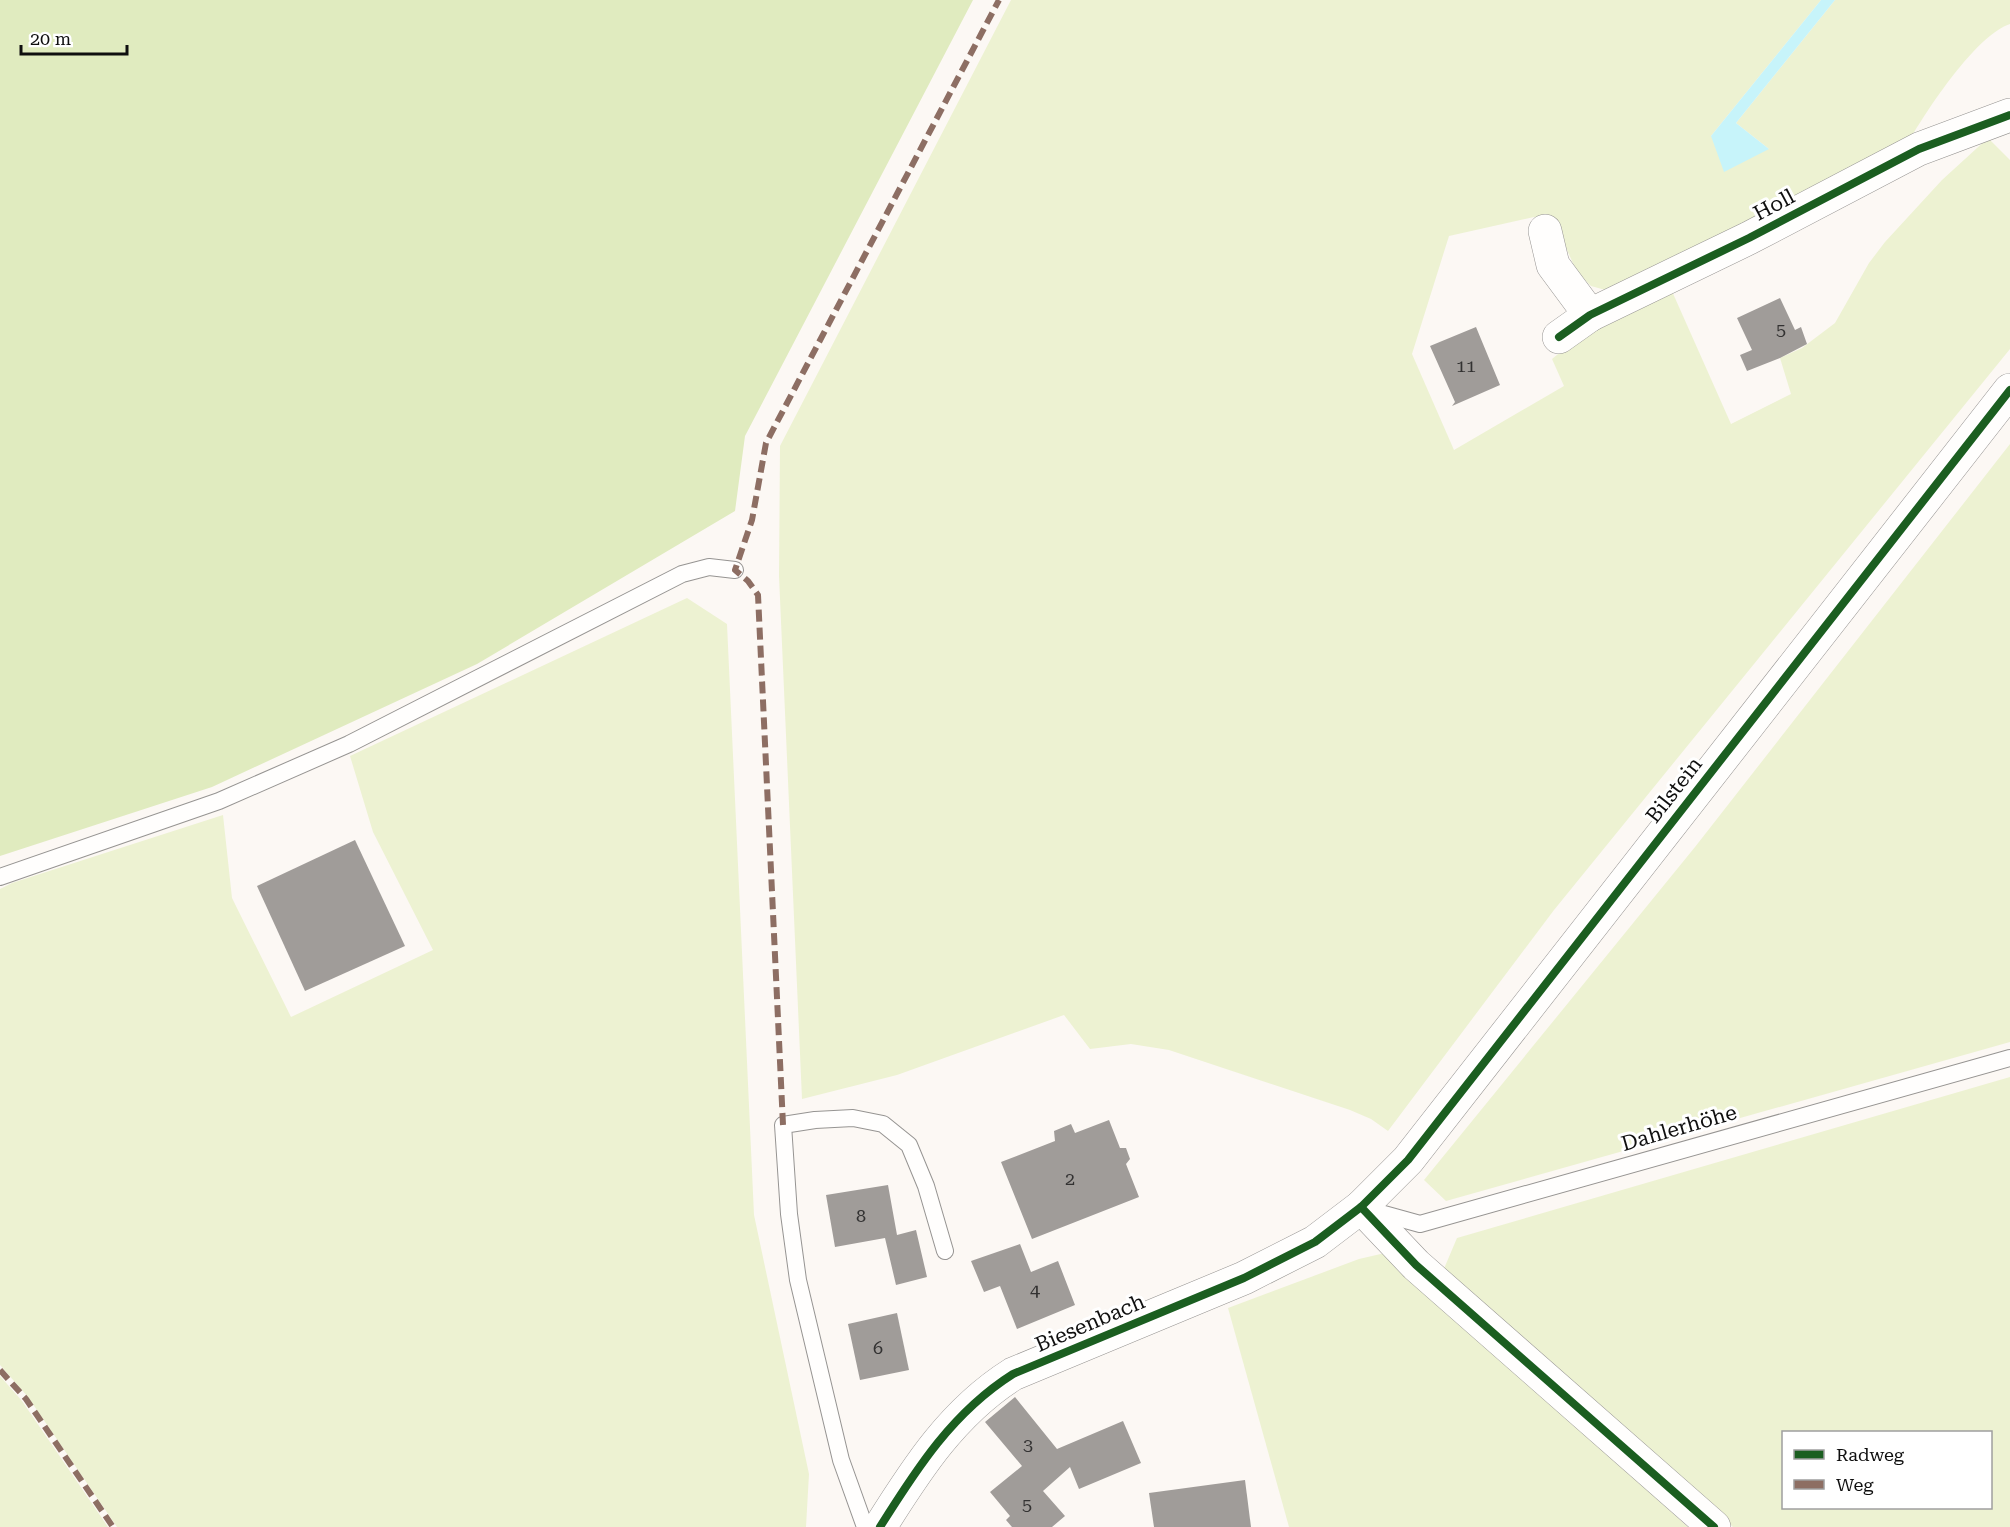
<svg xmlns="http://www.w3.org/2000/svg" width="2010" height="1527" font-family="'Roboto Serif',serif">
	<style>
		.green { fill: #edf2d2; fill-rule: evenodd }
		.forest { fill: #e0ebbf }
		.water { fill: #c7f4fa }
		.building { fill: #a09c99 }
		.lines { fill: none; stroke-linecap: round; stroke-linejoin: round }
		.service-casing { stroke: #969492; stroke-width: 18 }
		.minor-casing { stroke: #969492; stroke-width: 34 }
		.tertiary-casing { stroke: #969492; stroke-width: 34 }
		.service { stroke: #fffefd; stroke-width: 16 }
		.minor { stroke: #fffefd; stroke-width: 33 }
		.tertiary { stroke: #fffefd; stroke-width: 33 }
		.quiet { stroke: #8d6e63; stroke-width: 6; stroke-dasharray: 12 6; stroke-linecap: butt }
		.cycleway-casing { stroke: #fff; stroke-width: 11 }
		.cycleway { stroke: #1b5e20; stroke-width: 8 }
		.labels { text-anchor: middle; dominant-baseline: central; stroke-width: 6; stroke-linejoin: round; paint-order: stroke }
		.number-label { font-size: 18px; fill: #333232 }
		.street-label { font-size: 21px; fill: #0f0f0f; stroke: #fff }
	</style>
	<rect width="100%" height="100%" fill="#fcf8f4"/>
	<g class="green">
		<path d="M1011,0H1821L1711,136L1769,149L1736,123L1835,0H2010V24C1976,35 1927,110 1909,141L1609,291L1591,286L1577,272L1557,228L1534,217L1449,236L1412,354L1454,450L1564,386L1552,359L1585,332L1671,289L1731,424L1791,394L1780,358L1802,348L1835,323L1869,263L1885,242L1942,180L1988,138L2010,160V349L1554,910L1388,1131L1371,1119L1350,1110L1169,1050L1131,1044L1090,1049L1064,1015L897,1075L802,1099L779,576L780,446Z"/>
		<path d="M2010,444V1042L1446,1201L1424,1180L1695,847Z"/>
		<path d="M687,598L727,624L754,1215L809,1474L806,1527H117L28,1397L0,1365V889L12,883L223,815L232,898L291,1017L433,950L373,832L350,756Z"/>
		<path d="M2010,1077V1527H1733L1443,1271L1457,1238ZM1784,1432H1990V1508H1784Z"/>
		<path d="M1385,1253L1688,1527H1289L1228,1308L1359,1259Z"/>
		<path d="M0,1376L22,1401L108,1527H0Z"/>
	</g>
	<path class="forest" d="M0,0H973L745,436L735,511L477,664L212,787L0,856Z"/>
	<path class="water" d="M1821,0H1835L1736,123L1769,149L1724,172L1711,136Z"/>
	<g class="building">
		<path d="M1780,298L1795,330L1801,327L1807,344L1780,358L1747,371L1740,355L1752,350L1737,318Z"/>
		<path d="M1476,327L1500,385L1452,406L1455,402L1430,346Z"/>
		<path d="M355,840L405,946L305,991L257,886Z"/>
		<path d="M1109,1120L1120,1148H1126L1130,1159L1126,1164L1139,1197L1032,1239L1001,1162L1055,1141L1054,1131L1071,1124L1075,1133Z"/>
		<path d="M888,1185L897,1235L916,1230L927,1277L896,1285L885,1238L835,1247L826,1195Z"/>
		<path d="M1020,1244L1031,1272L1058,1261L1075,1305L1017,1329L1000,1286L984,1292L971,1261Z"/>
		<path d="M897,1313L909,1370L860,1380L848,1324Z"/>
		<path d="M1015,1397L1057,1449L1123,1421L1141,1463L1079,1489L1070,1467L1043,1491L1065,1516L1052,1527H1012L1006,1520L1010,1516L990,1492L1022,1466L985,1422Z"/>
		<path d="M1245,1480L1251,1527H1154L1149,1493Z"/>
	</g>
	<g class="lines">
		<g class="service-casing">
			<g id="service">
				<path d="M0,877L219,801L349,744L682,574L709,567L735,570"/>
				<path d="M1373,1211L1420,1224L2010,1058"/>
				<path d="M865,1527L841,1460L798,1280L789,1214L783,1125L815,1120L853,1118L883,1124L909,1145L926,1186L945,1251"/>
			</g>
		</g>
		<g class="minor-casing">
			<g id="minor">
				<path d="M1545,231L1553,265L1590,315"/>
				<path d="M1559,337L1590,315L1749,238L1919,149L2010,115"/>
				<path d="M1361,1207L1416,1265L1714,1527"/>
			</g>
		</g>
		<g class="tertiary-casing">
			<path id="tertiary" d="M880,1527C917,1468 953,1412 1013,1374L1244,1278L1315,1242L1361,1207L1408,1160L2010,390"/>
		</g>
		<use href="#service" class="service"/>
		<use href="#minor" class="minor"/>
		<use href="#tertiary" class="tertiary"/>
		<g class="quiet">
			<path d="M783,1125L758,595L748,581L735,570L752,520L766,443L999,0"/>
			<path d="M0,1370L26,1399L113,1527"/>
		</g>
		<g class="cycleway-casing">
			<g id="cycleway">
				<path d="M1559,337L1590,315L1749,238L1919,149L2010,115"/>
				<path d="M1361,1207L1416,1265L1714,1527"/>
				<path d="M880,1527C917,1468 953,1412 1013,1374L1244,1278L1315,1242L1361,1207L1408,1160L2010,390"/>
			</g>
		</g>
		<use href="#cycleway" class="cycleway"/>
	</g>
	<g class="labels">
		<g class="number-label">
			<text x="1781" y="329">5</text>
			<text x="1466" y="365">11</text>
			<text x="1070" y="1178">2</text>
			<text x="861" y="1215">8</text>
			<text x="1035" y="1289">4</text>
			<text x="878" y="1347">6</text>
			<text x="1028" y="1444">3</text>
			<text x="1027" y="1504">5</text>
		</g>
		<g class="street-label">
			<text transform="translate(1774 205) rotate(-28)">Holl</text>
			<text transform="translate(1674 790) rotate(-52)">Bilstein</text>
			<text transform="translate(1679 1128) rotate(-16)">Dahlerhöhe</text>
			<text transform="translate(1090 1323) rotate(-23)">Biesenbach</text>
		</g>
	</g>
	<rect x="1782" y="1431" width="210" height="78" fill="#ffffff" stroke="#9f9f9f" stroke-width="1.5"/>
	<rect x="1794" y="1450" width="30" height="9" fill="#1b5e20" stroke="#9f9f9f" stroke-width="1.5"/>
	<text x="1836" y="1461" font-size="18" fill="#0f0f0f">Radweg</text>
	<rect x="1794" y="1480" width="30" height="9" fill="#8d6e63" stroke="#9f9f9f" stroke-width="1.5"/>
	<text x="1836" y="1491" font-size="18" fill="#0f0f0f">Weg</text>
	<path d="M21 45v9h106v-9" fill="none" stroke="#0f0f0f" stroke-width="3"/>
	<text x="30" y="45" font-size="18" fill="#0f0f0f" stroke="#ffffff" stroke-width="4.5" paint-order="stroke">20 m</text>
</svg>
